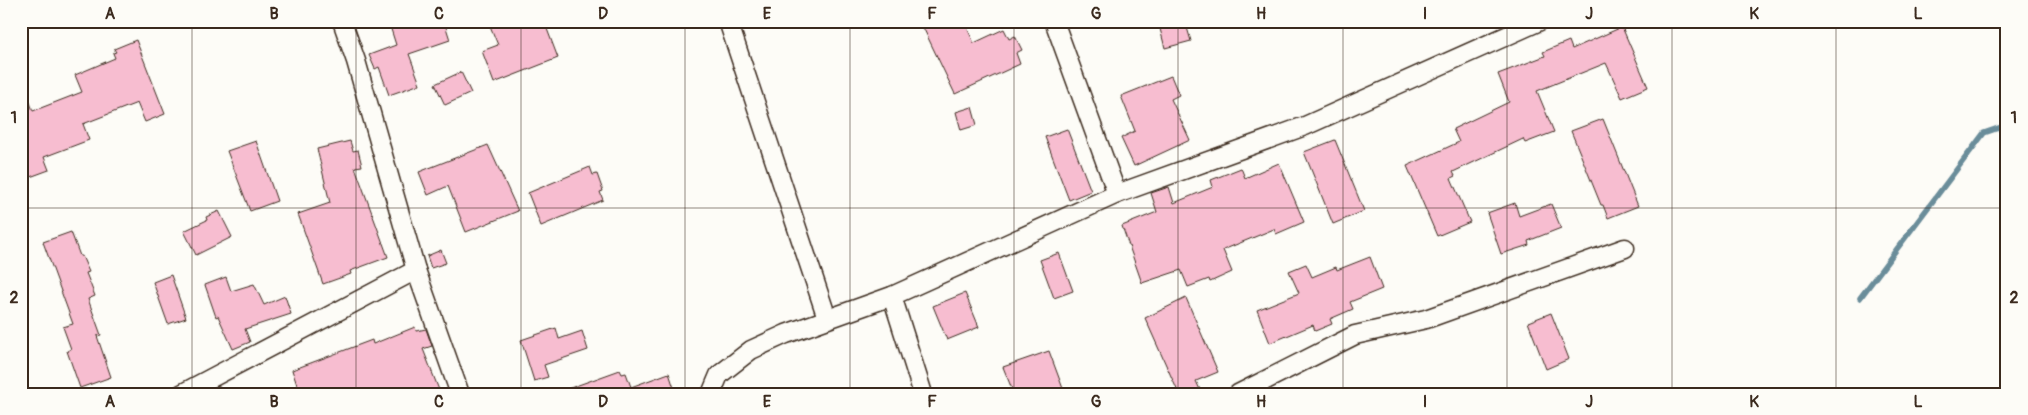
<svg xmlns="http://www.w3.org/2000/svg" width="2028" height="415" font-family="Pangolin,sans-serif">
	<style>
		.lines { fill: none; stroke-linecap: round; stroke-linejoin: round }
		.stream { stroke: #6b8d9a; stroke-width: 5.5 }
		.building { fill: #f7bdd0; stroke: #3b2a1e }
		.street-casing { stroke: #3b2a1e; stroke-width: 21 }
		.street { stroke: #fdfcf7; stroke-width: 18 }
		.grid { fill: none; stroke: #3b2a1e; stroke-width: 1; stroke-opacity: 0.55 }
		.neatline { fill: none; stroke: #3b2a1e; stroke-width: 2 }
		.grid-label { font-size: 16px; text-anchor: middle; font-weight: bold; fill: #3b2a1e }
	</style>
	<rect width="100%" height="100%" fill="#fdfcf7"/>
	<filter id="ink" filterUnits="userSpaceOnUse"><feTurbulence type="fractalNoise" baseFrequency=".02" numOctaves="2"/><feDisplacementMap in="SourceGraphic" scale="10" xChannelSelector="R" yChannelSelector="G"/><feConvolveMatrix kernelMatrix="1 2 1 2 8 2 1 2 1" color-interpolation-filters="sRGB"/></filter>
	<g filter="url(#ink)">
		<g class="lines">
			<path class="stream" d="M1860,298L1984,133L2007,125"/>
		</g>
		<g class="building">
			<path d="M403,21H444L450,40L409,54L420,84L389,95L379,67L375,69L369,55L396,45L390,26Z"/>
			<path d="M488,21H544L558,58L494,83L482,51L498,45Z"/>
			<path d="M920,21H964L974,43L1004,29L1009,39L1015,36L1022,50L1016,53L1020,64L955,94Z"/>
			<path d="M1158,21H1185L1191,41L1165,48Z"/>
			<path d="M1622,27L1648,87L1622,98L1606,63L1537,91L1554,132L1525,143L1523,139L1453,172L1455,176L1451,178L1470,222L1437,236L1407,166L1459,142L1453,129L1509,102L1498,74L1545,56L1543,52L1569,41L1572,49Z"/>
			<path d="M136,40L165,114L145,122L137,103L83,124L89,140L44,157L49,170L30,177L29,174L21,176V85H24L33,111L82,92L75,75L115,58L113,53L116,52L114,49Z"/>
			<path d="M461,72L471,93L445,105L435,84Z"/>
			<path d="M1171,76L1179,95L1171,99L1190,140L1134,166L1121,138L1135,131L1121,96Z"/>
			<path d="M972,107L977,125L961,130L956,112Z"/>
			<path d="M1603,119L1638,206L1608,218L1603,205H1601L1571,131Z"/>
			<path d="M1067,129L1091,191L1069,200L1045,137Z"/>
			<path d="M1335,140L1364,211L1333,224L1304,152Z"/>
			<path d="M256,141L277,201L250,211L227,151Z"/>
			<path d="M350,141L353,151L358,150L362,166L355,167L388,257L350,271L351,274L323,284L298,214L330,203L317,149Z"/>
			<path d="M488,145L518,211L466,232L448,186L428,195L419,172Z"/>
			<path d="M1279,163L1304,222L1276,234L1274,229L1223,250L1232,272L1210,282L1209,279L1188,287L1181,270L1142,283L1122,226L1157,212L1151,193L1169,187L1174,203L1213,187L1211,180L1241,168L1245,178Z"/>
			<path d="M590,167L593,175L597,174L603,191L600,192L603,200L541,226L528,193Z"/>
			<path d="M1515,203L1519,216L1551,204L1561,228L1528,241L1529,245L1501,254L1487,213Z"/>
			<path d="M219,211L232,237L196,255L184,231L207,220L206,217Z"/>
			<path d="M71,232L80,256H82L89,272L86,273L95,296L88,299L101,335L97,336L111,377L80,388L67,351L71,349L63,327L73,324L43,242Z"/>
			<path d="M441,250L446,263L431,268L427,256Z"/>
			<path d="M1059,253L1073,291L1054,298L1040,260Z"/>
			<path d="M1370,257L1382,289L1350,302L1353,309L1330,319L1332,324L1315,331L1313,325L1270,343L1257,310L1299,293L1289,271L1306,264L1312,277L1336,267L1337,270Z"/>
			<path d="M171,275L186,318L168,324L153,282Z"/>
			<path d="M226,277L231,291L254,284L264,305L285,296L291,314L245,329L250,342L233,349L218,316L216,317L205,285Z"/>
			<path d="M965,293L979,327L947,340L933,306Z"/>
			<path d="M1186,298L1218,372L1196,381L1202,394H1179L1145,318Z"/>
			<path d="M1551,313L1569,359L1546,369L1528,322Z"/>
			<path d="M415,327L416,331L426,329L432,346L423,349L439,390L428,394H300L292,370L372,340L373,344Z"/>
			<path d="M556,328L559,339L582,331L588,350L544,365L548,377L534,381L521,340Z"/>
			<path d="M1049,351L1065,394H1014L1003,367Z"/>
			<path d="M620,370L622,374L626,373L631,387L669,373L676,394H559V392Z"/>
		</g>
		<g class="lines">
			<g class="street-casing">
				<g id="street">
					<path d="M342,21L356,61L416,270L460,394"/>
					<path d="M728,21L827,318"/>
					<path d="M1054,21L1117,194"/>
					<path d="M892,296L923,394"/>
					<path d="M181,394L416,270"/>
					<path d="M711,394L719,375L751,350L786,334L892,296L1117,194L1305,126L1540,21"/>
					<path d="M1238,394L1355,335L1426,319L1625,248"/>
				</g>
			</g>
			<use href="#street" class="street"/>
		</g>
	</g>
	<path class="grid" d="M192,21V394M356,21V394M521,21V394M685,21V394M850,21V394M1014,21V394M1178,21V394M1343,21V394M1507,21V394M1672,21V394M1836,21V394M21,208H2007"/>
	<rect width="2028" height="415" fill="none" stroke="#fdfcf7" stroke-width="55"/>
	<rect x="28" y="28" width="1972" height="360" class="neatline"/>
	<g class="grid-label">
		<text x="110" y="19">A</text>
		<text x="274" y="19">B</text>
		<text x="439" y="19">C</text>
		<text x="603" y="19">D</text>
		<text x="767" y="19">E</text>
		<text x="932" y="19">F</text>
		<text x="1096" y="19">G</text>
		<text x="1261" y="19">H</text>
		<text x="1425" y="19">I</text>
		<text x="1589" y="19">J</text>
		<text x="1754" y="19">K</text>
		<text x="1918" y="19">L</text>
		<text x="14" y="123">1</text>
		<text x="2014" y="123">1</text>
		<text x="14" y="303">2</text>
		<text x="2014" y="303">2</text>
		<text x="110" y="407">A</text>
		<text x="274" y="407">B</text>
		<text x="439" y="407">C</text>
		<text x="603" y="407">D</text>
		<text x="767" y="407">E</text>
		<text x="932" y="407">F</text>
		<text x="1096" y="407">G</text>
		<text x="1261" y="407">H</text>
		<text x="1425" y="407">I</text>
		<text x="1589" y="407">J</text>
		<text x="1754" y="407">K</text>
		<text x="1918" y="407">L</text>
	</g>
</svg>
